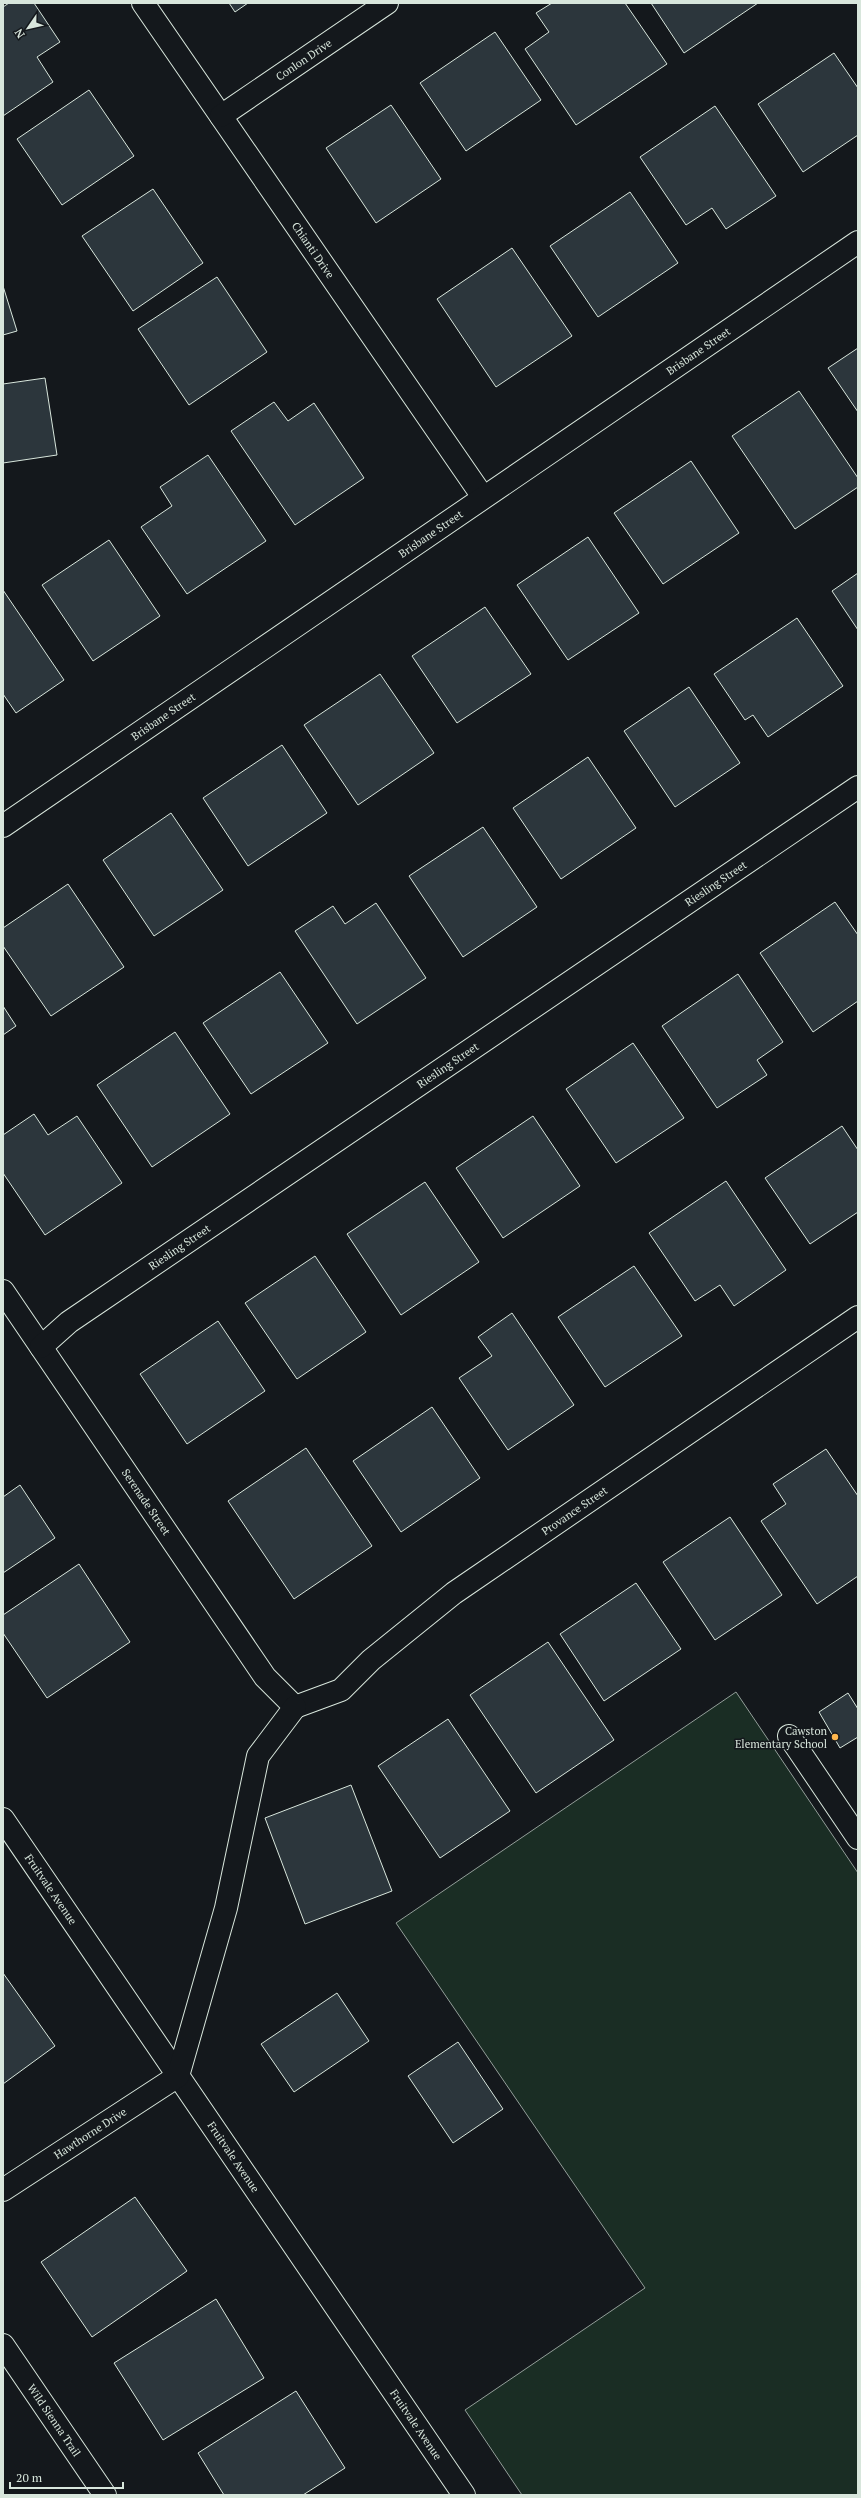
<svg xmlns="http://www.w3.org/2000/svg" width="861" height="2498" font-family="'PT Serif',serif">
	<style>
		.green { fill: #1a2d24; stroke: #939e99 }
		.building { fill: #2c363c; stroke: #d8e6dc }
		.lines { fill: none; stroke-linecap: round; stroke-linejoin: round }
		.minor-casing { stroke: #d8e6dc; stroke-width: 24 }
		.minor { stroke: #14181c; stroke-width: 22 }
		.poi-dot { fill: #ffb74d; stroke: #14181c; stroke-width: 1.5 }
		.labels { text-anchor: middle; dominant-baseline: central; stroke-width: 3; stroke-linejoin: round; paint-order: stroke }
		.street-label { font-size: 11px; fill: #d8e6dc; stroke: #14181c }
		.poi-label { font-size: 11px; fill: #d8e6dc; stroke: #14181c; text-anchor: end }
	</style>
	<rect width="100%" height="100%" fill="#14181c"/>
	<path class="green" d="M736,1692L858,1873V2495H522L465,2410L645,2288L396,1923Z"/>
	<g class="building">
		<path d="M9,3H34L60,42L37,57L53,82L3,116V7Z"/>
		<path d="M229,3H248L235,12Z"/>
		<path d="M552,3H625L667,64L576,125L525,49L549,32L536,13Z"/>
		<path d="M651,3H758L684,53Z"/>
		<path d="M495,32L541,100L466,151L420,83Z"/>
		<path d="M834,53L858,88V135L803,172L758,104Z"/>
		<path d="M89,90L134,156L62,205L17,139Z"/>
		<path d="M391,105L441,179L376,223L326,148Z"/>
		<path d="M715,106L776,196L726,229L712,208L686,225L640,157Z"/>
		<path d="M153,189L203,263L133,311L82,236Z"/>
		<path d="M630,192L678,263L598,317L550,246Z"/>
		<path d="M512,248L572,336L496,387L437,299Z"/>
		<path d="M217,277L267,352L189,405L138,329Z"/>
		<path d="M3,286L17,331L3,335Z"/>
		<path d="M858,348V412L828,368Z"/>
		<path d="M45,378L57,455L3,463V384Z"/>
		<path d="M799,391L858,478V487L795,529L732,436Z"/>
		<path d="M274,402L288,421L314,403L364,478L295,525L231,431Z"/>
		<path d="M208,455L266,541L187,594L141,527L172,506L160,487Z"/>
		<path d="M691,461L739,533L663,584L614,513Z"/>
		<path d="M588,537L639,613L568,660L517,585Z"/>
		<path d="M109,540L160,616L93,661L42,585Z"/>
		<path d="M858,573V630L832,591Z"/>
		<path d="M3,590L64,680L16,713L3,694Z"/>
		<path d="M485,607L531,674L457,723L412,656Z"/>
		<path d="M797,618L843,686L768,737L753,715L745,720L714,674Z"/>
		<path d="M380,674L434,753L358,805L304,725Z"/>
		<path d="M689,687L740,763L675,807L624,731Z"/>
		<path d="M282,745L327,813L248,866L203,798Z"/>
		<path d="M588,757L636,828L561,879L513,808Z"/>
		<path d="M171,813L223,890L154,936L103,860Z"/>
		<path d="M483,827L537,907L463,957L409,876Z"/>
		<path d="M68,884L124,967L51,1016L3,946V928Z"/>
		<path d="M835,902L858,935V1001L813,1032L760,953Z"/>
		<path d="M376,903L426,978L357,1024L295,931L333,906L345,924Z"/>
		<path d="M280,972L328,1043L251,1094L203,1023Z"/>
		<path d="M738,974L783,1042L757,1060L767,1075L717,1108L662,1026Z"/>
		<path d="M3,1006L16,1026L3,1035Z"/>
		<path d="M175,1032L230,1114L152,1167L97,1085Z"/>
		<path d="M633,1043L684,1118L616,1163L566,1089Z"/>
		<path d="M34,1114L48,1135L77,1116L122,1183L45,1235L3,1173V1135Z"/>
		<path d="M533,1116L580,1186L503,1238L456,1168Z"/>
		<path d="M842,1126L858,1150V1212L810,1244L765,1178Z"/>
		<path d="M726,1181L786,1270L734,1306L720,1285L695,1301L649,1233Z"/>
		<path d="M425,1182L479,1262L401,1315L347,1234Z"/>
		<path d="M315,1256L366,1332L297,1379L245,1303Z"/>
		<path d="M634,1266L682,1336L605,1387L558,1317Z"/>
		<path d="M512,1313L574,1405L508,1450L459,1378L492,1356L478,1337Z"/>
		<path d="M218,1321L265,1391L187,1444L140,1374Z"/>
		<path d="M432,1407L480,1478L401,1532L353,1461Z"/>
		<path d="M306,1448L372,1546L294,1599L228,1501Z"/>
		<path d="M826,1449L858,1496V1576L817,1604L761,1521L786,1504L773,1484Z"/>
		<path d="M20,1485L55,1538L3,1573V1497Z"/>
		<path d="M730,1517L782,1595L715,1640L663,1562Z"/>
		<path d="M79,1564L130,1642L47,1698L3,1633V1615Z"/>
		<path d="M636,1583L681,1649L604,1701L560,1634Z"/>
		<path d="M548,1642L614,1740L536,1793L470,1695Z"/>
		<path d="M848,1693L858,1709V1737L840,1748L819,1712Z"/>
		<path d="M448,1719L510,1811L440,1858L378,1766Z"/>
		<path d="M351,1785L392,1891L305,1924L265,1818Z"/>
		<path d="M3,1973L55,2046L3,2084Z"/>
		<path d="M337,1993L369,2041L294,2092L261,2044Z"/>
		<path d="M458,2042L503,2109L453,2143L408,2076Z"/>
		<path d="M135,2197L187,2271L92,2337L41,2262Z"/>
		<path d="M216,2299L264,2378L163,2440L114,2363Z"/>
		<path d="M296,2391L345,2468L303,2495H224L198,2453Z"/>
	</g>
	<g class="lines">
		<g class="minor-casing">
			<g id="minor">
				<path id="s1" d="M143,3L483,497"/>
				<path id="s2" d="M221,116L387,3"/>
				<path id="s3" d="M3,826L858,242"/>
				<path id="s4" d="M3,1291L265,1677L295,1707"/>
				<path id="s5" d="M41,1347L69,1322L858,787"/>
				<path id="s6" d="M295,1707L341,1690L371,1660L454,1593L858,1317"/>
				<path d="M789,1736L858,1838"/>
				<path id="s7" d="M3,1819L464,2495"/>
				<path id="s8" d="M3,2190L178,2076L226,1908L258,1756L295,1707"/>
				<path id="s9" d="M3,2345L105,2495"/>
			</g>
		</g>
		<use href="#minor" class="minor"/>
	</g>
	<circle class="poi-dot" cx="835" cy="1737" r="4"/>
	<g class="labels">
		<g class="street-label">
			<text stroke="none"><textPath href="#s2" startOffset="100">Conlon Drive</textPath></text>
			<text stroke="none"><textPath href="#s1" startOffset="300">Chianti Drive</textPath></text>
			<text stroke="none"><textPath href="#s3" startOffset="842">Brisbane Street</textPath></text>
			<text stroke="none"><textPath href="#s3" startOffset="518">Brisbane Street</textPath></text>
			<text stroke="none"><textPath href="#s3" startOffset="194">Brisbane Street</textPath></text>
			<text stroke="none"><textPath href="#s5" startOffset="819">Riesling Street</textPath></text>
			<text stroke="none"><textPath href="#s5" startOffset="495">Riesling Street</textPath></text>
			<text stroke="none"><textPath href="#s5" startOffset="171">Riesling Street</textPath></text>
			<text stroke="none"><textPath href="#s4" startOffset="255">Serenade Street</textPath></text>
			<text stroke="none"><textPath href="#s6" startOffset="344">Provance Street</textPath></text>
			<text stroke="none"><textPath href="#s7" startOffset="85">Fruitvale Avenue</textPath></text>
			<text stroke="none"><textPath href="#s8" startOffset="104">Hawthorne Drive</textPath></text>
			<text stroke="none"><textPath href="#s7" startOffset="409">Fruitvale Avenue</textPath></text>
			<text stroke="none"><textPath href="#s9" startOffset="91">Wild Sienna Trail</textPath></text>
			<text stroke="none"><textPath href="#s7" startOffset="733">Fruitvale Avenue</textPath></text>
		</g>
		<g class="poi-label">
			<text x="827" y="1731">Cawston<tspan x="827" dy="13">Elementary School</tspan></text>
		</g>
	</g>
	<rect width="861" height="2498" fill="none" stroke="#d8e6dc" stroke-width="8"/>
	<g transform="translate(28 28) rotate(236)" stroke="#14181c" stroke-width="3" paint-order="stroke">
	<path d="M0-3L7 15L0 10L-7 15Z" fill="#d8e6dc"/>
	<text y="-6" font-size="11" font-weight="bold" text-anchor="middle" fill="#d8e6dc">N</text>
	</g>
	<path d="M10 2482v6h113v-6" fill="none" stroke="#d8e6dc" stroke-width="2"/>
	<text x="16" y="2482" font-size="12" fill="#d8e6dc" stroke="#14181c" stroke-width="3" paint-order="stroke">20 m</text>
</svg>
